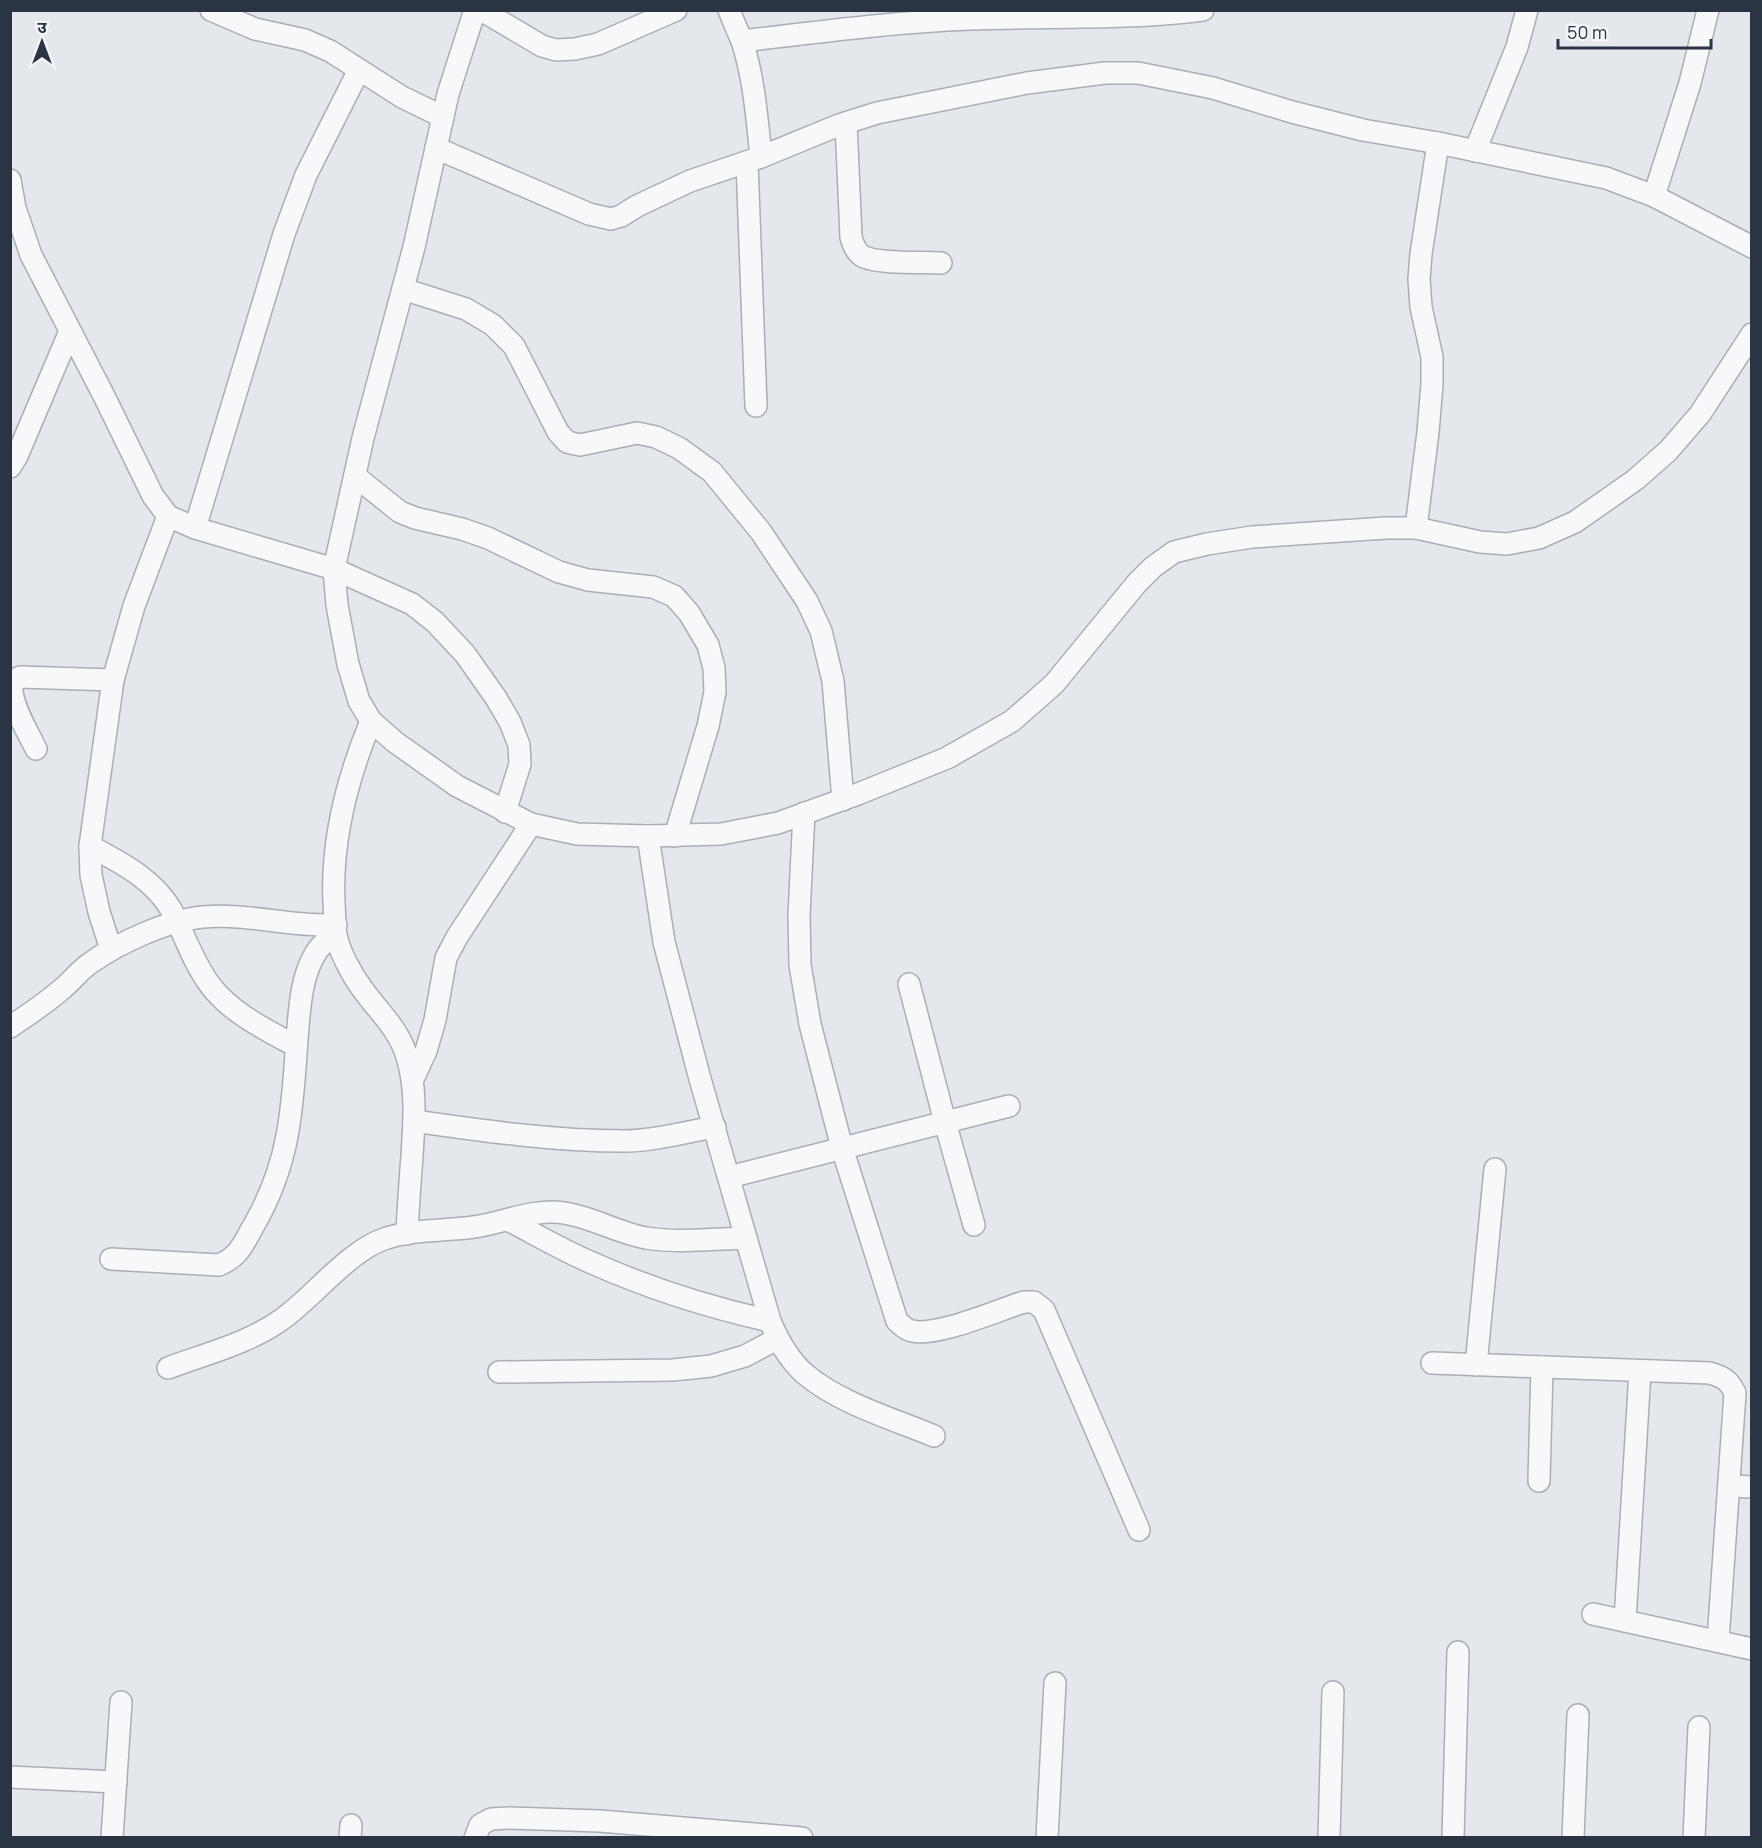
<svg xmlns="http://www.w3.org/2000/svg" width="1762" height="1848" font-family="Manrope,'Noto Sans Devanagari',sans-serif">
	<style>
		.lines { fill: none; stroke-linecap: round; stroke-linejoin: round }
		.minor-casing { stroke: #a9aeb7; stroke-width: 24 }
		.minor { stroke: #f7f8fa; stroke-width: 21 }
	</style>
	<rect width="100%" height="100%" fill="#e4e7ec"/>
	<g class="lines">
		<g class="minor-casing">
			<g id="minor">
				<path d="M211,10L255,29L305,40L330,51L402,97L443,117"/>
				<path d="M475,10L448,94L414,247L363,438L334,569L337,605L348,664L359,701L371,721L395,742L457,786L531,824L577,834L648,836L721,834L778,823L858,794L947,758L1012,721L1054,684L1137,583L1153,567L1174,552L1207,544L1252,537L1386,528H1416L1480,542L1507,544L1539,538L1575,522L1635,480L1668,451L1700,414L1752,334"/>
				<path d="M481,10L542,46L556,50L575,49L598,44L676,10"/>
				<path d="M729,10C733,21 738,31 742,41C754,78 757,118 761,157"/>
				<path d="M742,41C818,32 893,22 970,19C1047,16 1126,20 1203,10"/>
				<path d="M846,123L851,237C853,245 856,253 864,257C881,264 921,262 941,263"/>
				<path d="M436,148L589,214L611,219L621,216L637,206L690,181L761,157L839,125L877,113L1027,83L1105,73H1138L1213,88L1292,112L1363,130L1438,143L1606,178L1654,196L1752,247"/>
				<path d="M1475,151L1517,47L1527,10"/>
				<path d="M747,162L756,406"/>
				<path d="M10,180L15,208L31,255L104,396L153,496L168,516L195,528L334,569L412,604L435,622L465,654L496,698L510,722L519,745L520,764L505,812"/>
				<path d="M1654,196L1690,83L1708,10"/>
				<path d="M403,289L466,309L493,325L514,346L558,432L567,442L580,445L637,433L656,437L679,448L712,472L761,532L807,601L821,631L833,681L843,800"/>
				<path d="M10,467L17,456L70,331"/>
				<path d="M355,476L400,512L415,518L462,529L488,538L559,572L588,580L653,587L674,596L689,613L708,645L714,668L715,692L708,726L675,836"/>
				<path d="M195,528L284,234L306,175L359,70"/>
				<path d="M1416,528L1428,432L1432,384V357L1421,307L1419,279L1421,254L1438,143"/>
				<path d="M371,721C347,779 331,841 334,903C335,914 334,925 336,935C339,949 345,961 352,973C368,1003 398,1024 407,1057C417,1089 414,1123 412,1156C410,1182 408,1208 407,1234"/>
				<path d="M36,749C28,732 7,699 13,681L20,677L113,680"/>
				<path d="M804,813L799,915L800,965L810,1024L842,1148L897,1321C901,1325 906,1330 912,1331C937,1337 998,1310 1024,1302H1034L1044,1310L1139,1530"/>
				<path d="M648,836L664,942L700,1079L770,1321C778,1340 789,1360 805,1374C839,1403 893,1419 934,1436"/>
				<path d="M90,846C121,863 154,879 172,911C185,936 193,962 210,985C231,1013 266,1030 296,1046"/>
				<path d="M111,949L99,912L91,875L90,846L113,680L134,606L168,516"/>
				<path d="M909,984L945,1122L974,1225"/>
				<path d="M10,1027C28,1015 46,1003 62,989C72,981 79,971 89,964C118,943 168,920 203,917C248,913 291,927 336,925"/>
				<path d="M413,1079L426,1051L435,1020L446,958L457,937L531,824"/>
				<path d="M414,1121C484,1131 554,1141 624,1141C654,1141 685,1132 715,1127"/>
				<path d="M729,1177L1009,1106"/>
				<path d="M508,1220C535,1234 562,1250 590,1262C648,1288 708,1307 770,1321"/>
				<path d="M111,1259L219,1265C240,1256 243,1244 254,1225C270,1197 281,1168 287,1136C294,1100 295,1063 298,1027C300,1004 302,977 314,956C319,946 326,941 336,935"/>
				<path d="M1432,1363L1710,1373C1723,1377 1729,1380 1735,1393L1718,1641"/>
				<path d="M1476,1365L1495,1169"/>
				<path d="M168,1368C205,1354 249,1343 281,1320C314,1297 347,1252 384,1239C412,1229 445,1231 474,1227C502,1223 536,1208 564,1213C592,1217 618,1233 646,1238C679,1243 714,1239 746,1238"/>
				<path d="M499,1372L673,1370L711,1366L745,1356L777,1339"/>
				<path d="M1539,1481L1542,1367"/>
				<path d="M1730,1486L1752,1487"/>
				<path d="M1593,1614L1752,1649"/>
				<path d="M1625,1621L1640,1371"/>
				<path d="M10,1777L116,1782"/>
				<path d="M112,1838L121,1702"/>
				<path d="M350,1838L351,1825"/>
				<path d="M475,1838L480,1825L491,1819L509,1818L600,1821L802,1838"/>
				<path d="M1047,1838L1055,1683"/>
				<path d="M1329,1838L1333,1692"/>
				<path d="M1453,1838L1458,1652"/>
				<path d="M1573,1838L1578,1715"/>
				<path d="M1694,1838L1699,1727"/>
			</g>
		</g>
		<use href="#minor" class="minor"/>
	</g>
	<rect width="1762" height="1848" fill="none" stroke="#2b3445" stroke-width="24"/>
	<g transform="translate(42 42)" stroke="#f4f6f9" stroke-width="4.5" paint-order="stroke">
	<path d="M0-4.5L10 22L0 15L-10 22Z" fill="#2b3445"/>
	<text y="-9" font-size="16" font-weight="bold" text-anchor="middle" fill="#2b3445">उ</text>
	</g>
	<path d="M1558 39v9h153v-9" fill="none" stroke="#2b3445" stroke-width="3"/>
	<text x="1567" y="39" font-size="18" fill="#2b3445" stroke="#f4f6f9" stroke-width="4.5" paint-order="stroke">50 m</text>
</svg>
